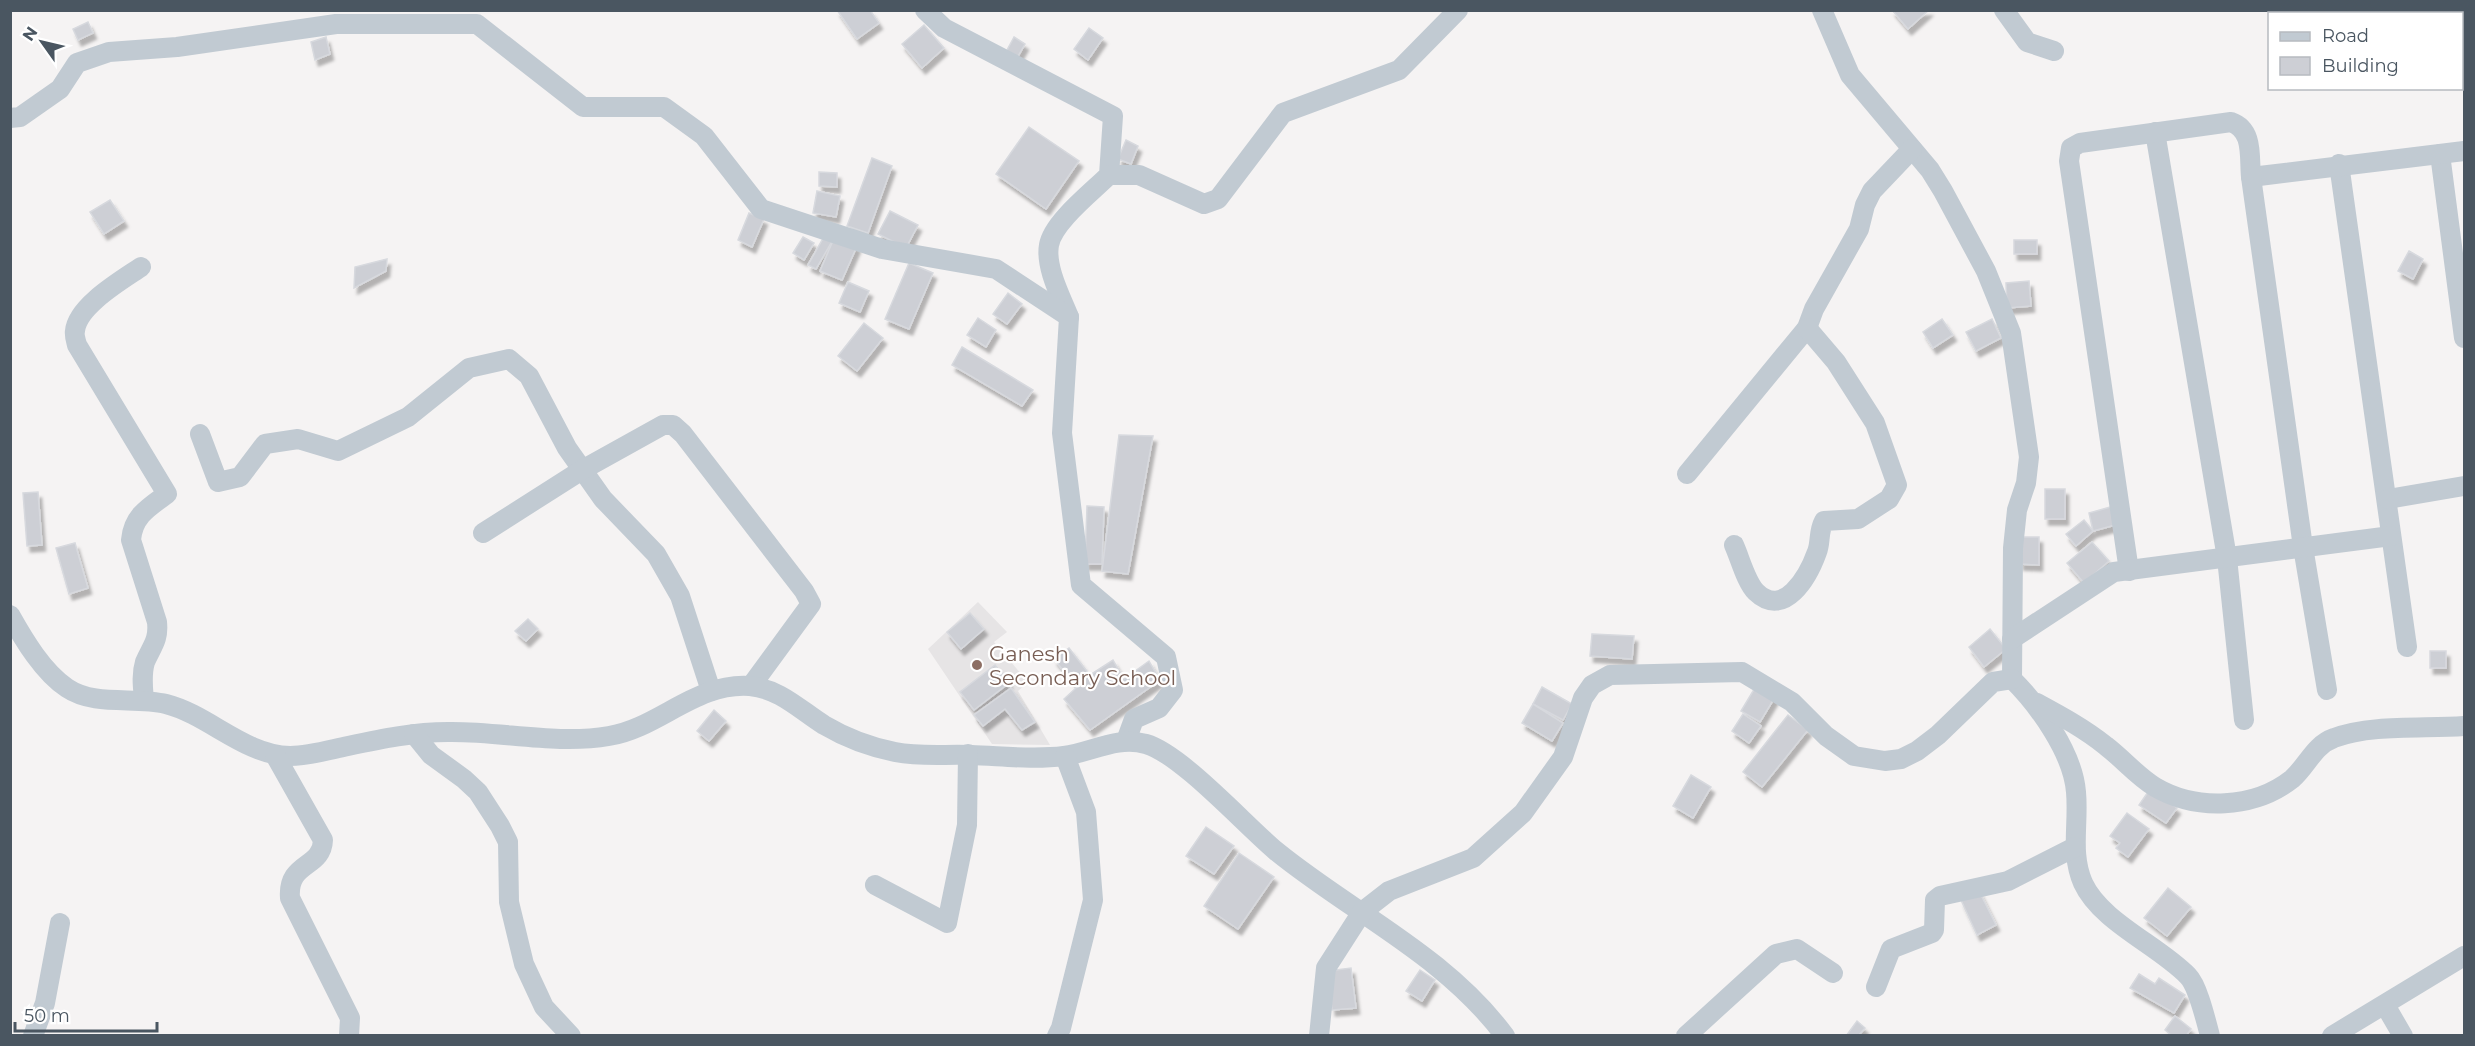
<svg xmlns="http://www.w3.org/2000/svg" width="2475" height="1046" font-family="Montserrat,sans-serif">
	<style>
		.education { fill: #e6e4e5 }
		.building { fill: #cdcfd5; stroke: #d7d9de; stroke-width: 1.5; filter: url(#shadow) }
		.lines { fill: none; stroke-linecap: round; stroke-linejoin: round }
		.minor { stroke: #c1cad2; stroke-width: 20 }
		.education-dot { fill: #8d6e63; stroke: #fff; stroke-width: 2 }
		.labels { text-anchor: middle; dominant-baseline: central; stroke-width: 4.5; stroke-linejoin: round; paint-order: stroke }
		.education-label { font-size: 21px; fill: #785e54; stroke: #fff; text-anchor: start }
	</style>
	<defs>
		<filter id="shadow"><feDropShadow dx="3.5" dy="6" stdDeviation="1.5" flood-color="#0004"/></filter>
	</defs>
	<rect width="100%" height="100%" fill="#f5f3f3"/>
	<path class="education" d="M978,602L1007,632L994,642L1028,682L1018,691L1050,745L992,744L928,649Z"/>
	<g class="building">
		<path d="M837,10H870L879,23L857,39Z"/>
		<path d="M1892,10H1929L1908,29Z"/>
		<path d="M2429,10H2462V14H2428Z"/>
		<path d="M88,22L93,33L78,40L73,29Z"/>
		<path d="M924,25L944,48L922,68L902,44Z"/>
		<path d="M1089,28L1103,38L1088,60L1074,49Z"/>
		<path d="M326,37L330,54L315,60L311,42Z"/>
		<path d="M1014,37L1025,44L1017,58L1006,52Z"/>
		<path d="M1029,127L1079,161L1046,209L996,174Z"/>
		<path d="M1126,140L1138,146L1131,164L1118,159Z"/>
		<path d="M872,158L892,166L868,233L847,226Z"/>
		<path d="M819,172L837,173V187L819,186Z"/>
		<path d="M817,191L840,196L836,217L813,213Z"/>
		<path d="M110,200L124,221L104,234L90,212Z"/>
		<path d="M890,211L918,225L906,248L878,234Z"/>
		<path d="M749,213L764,219L752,247L738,240Z"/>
		<path d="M826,233L834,238L816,269L808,265Z"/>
		<path d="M835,236L857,246L842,280L820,271Z"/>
		<path d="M803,237L814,243L804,260L793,253Z"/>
		<rect x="2014" y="240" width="23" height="14"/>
		<path d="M2409,251L2423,259L2413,279L2398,271Z"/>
		<path d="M387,259L386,271L354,288L355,267Z"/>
		<path d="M909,263L933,273L909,329L885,319Z"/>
		<path d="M2029,281L2031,306L2007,308L2006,283Z"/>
		<path d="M848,282L869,291L860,312L839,303Z"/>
		<path d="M1008,293L1022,304L1007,324L993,314Z"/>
		<path d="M978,318L996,330L986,347L967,335Z"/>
		<path d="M1942,319L1953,335L1933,348L1923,332Z"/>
		<path d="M1992,319L2001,338L1976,351L1966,332Z"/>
		<path d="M864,323L883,338L857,371L838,356Z"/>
		<path d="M962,347L1033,390L1022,406L952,365Z"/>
		<path d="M1119,435L1153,436L1128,574L1102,571Z"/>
		<rect x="2045" y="489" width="20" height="30"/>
		<path d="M38,492L42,545L27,546L23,493Z"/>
		<path d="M1087,506L1104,507L1102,564H1085Z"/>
		<path d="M2114,506L2119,524L2093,531L2089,513Z"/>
		<path d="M2084,520L2093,531L2076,546L2066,534Z"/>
		<path d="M2020,537H2039V565L2020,564Z"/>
		<path d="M2092,542L2109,561L2084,583L2067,563Z"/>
		<path d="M75,543L88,588L69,594L56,548Z"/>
		<path d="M970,613L984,629L961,649L947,632Z"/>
		<path d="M528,619L538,629L526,641L515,631Z"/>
		<path d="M1990,629L2006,649L1984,667L1969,647Z"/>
		<path d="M1592,634L1634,636L1632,659L1590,656Z"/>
		<path d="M1069,648L1090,675L1113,660L1124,679L1149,661L1160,680L1090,730L1064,699L1077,687L1054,659Z"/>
		<rect x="2430" y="651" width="16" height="17"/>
		<path d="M995,665L1009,683L974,710L960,692Z"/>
		<path d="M1756,686L1775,697L1760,722L1741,711Z"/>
		<path d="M1542,687L1572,704L1563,720L1533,704Z"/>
		<path d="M1011,688L1035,722L1022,730L1005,709L983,726L974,715Z"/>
		<path d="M1533,704L1563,723L1552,741L1522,723Z"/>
		<path d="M714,710L726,721L709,741L697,731Z"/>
		<path d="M1743,714L1761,726L1749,743L1732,731Z"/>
		<path d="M1788,715L1808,730L1762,787L1743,772Z"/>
		<path d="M1691,775L1711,787L1693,818L1673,806Z"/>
		<path d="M2150,789L2177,808L2166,823L2139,805Z"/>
		<path d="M2127,813L2149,829L2128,857L2116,848L2120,843L2110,836Z"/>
		<path d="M1206,827L1234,846L1214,874L1186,856Z"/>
		<path d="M1239,853L1274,877L1238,929L1204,906Z"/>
		<path d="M2168,888L2191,907L2167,936L2144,918Z"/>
		<path d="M1979,891L1996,925L1977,935L1961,900Z"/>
		<path d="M1351,968L1356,1008L1332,1010L1328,971Z"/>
		<path d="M1420,970L1435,980L1422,1001L1406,991Z"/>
		<path d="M2139,974L2155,984L2159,978L2185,995L2174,1013L2130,988Z"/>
		<path d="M2175,1016L2191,1029L2186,1036H2172L2165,1030Z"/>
		<path d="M1857,1021L1865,1028L1858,1036H1846Z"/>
	</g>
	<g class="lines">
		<g class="minor">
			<path d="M925,10L944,28L1113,116L1109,175C1092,192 1053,222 1049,245C1045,267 1061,297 1069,317"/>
			<path d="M1822,10L1850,75L1930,170L1943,191L1986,271L2011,333L2029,457L2026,483L2017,510L2013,548L2012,679"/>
			<path d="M2004,10L2027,42L2054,51"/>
			<path d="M10,118L20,117L60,89L77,63L109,52L177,47L336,24H477L583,107H664L704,136L761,209L882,249L996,269L1069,317L1062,433L1081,585L1166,657L1173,690L1159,708L1134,719L1126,741"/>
			<path d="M2155,132L2227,558L2244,720"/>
			<path d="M2440,154L2464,338"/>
			<path d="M2339,164L2407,647"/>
			<path d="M1109,175H1139L1204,204L1218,199L1283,113L1399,70L1458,10"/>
			<path d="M2251,177L2464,151"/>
			<path d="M141,267C122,280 77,306 75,331C74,335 76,341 77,345L167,494C149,507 133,516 131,540L157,622C159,640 152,646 145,662C141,675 143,688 144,700"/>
			<path d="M200,434L218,482L240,477L265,444L298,439L338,451L408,417L469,368L509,359L529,376L567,448L603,499L656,554L680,596L711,691"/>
			<path d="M1687,474L1807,328L1814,309L1859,229L1865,205L1872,191L1912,149"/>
			<path d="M2388,499L2464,486"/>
			<path d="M483,533L582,470L663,425H673L683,434L804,591L811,604L751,686"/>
			<path d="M1734,545C1740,558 1746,582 1756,592C1784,619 1808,577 1817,552C1821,542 1818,532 1824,521L1858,519L1889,499L1897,485L1875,423L1836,362L1807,328"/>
			<path d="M2129,571L2069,161L2071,148L2080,143L2231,122C2254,130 2249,157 2251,177L2303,547L2327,690"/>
			<path d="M10,615C24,640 43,672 67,688C95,707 135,696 166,704C209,715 244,755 290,756C309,756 329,750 348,746C381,739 414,732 448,732C501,731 556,745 609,736C659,728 696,682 750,686C780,689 800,710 824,725C846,738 870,747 895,752C920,757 945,754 971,755C1002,756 1033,760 1064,756C1092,752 1117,736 1146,744C1181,754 1245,825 1276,851C1352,913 1445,955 1505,1036"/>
			<path d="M2012,639L2114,572L2391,536"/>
			<path d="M2012,679C2039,706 2073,753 2076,792C2079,824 2070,853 2083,883C2101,922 2158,945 2188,976C2198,986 2206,1021 2210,1036"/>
			<path d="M2037,703C2061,716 2085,729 2106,746C2123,759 2137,776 2155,787C2196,811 2254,809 2292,779C2307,766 2314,745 2334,738C2371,724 2424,729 2464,726"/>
			<path d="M414,734L431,755L464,779L478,792L500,826L508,842L509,902L524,964L544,1007L571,1036"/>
			<path d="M275,755L323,840C322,869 287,861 290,898L350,1018L349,1036"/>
			<path d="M875,885L947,923L967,825L968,754"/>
			<path d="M1876,987L1891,949L1932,933L1934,930L1935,900L1940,896L2008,881L2075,847"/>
			<path d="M2385,1005L2403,1036"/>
			<path d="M33,1036L45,1003L60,923"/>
			<path d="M1057,1036L1061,1028L1093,900L1086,812L1065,756"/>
			<path d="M1319,1036L1326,968L1362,912L1389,891L1473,858L1523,813L1563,757L1583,698L1592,685L1610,675L1742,672L1792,702L1826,736L1854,756L1885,761L1901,759L1917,751L1938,735L1993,682L2012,679"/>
			<path d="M1686,1036L1776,954L1797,949L1833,973"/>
			<path d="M2332,1036L2464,956"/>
		</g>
	</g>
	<circle class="education-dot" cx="977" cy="665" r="6"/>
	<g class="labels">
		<g class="education-label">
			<text x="989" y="653">Ganesh<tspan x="989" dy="24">Secondary School</tspan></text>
		</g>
	</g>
	<rect width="2475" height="1046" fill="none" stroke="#4a5661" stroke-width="24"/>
	<rect x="2268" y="12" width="195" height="78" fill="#ffffff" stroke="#b7bbc0" stroke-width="1.5"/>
	<rect x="2280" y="32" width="30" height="9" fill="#c1cad2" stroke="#b7bbc0" stroke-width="1.5"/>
	<text x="2322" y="42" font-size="18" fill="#4a5661">Road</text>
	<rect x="2280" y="57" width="30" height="18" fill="#cdcfd5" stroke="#b7bbc0" stroke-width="1.5"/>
	<text x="2322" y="72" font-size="18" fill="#4a5661">Building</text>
	<g transform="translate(42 42) rotate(304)" stroke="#ffffff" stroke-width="4.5" paint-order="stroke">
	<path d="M0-4.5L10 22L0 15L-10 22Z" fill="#4a5661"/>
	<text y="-9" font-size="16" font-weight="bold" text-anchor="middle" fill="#4a5661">N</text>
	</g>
	<path d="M15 1022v9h142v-9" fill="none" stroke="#4a5661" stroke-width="3"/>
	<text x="24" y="1022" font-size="18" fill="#4a5661" stroke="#ffffff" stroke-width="4.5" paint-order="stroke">50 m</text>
</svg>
